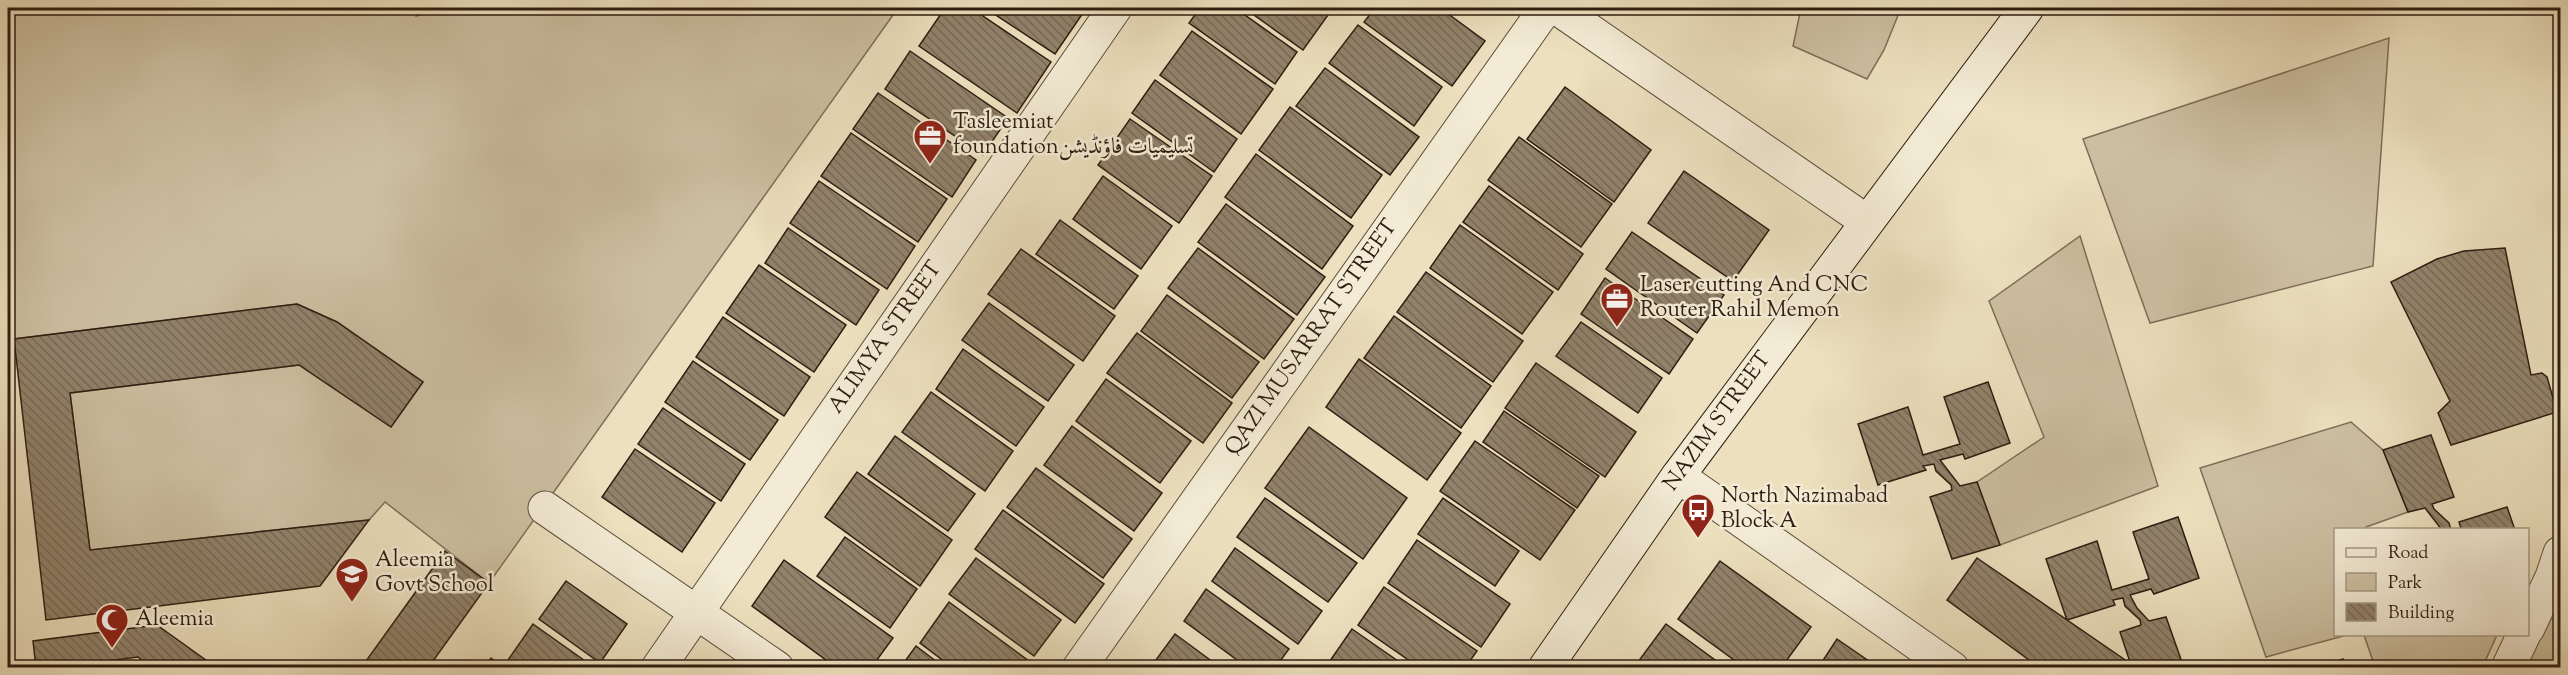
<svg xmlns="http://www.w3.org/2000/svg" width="2568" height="675" font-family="'Sorts Mill Goudy',Amiri,serif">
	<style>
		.green { fill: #ccbfa1; stroke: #7d6e59; stroke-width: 1.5 }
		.building { fill: url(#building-back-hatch); stroke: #2e1d11; stroke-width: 1.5 }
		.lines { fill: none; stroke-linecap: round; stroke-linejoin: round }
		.street-casing { stroke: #5e4e3c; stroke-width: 35 }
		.secondary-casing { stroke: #2e1d11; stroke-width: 35 }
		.street { stroke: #f3ebd5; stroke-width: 33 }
		.secondary { stroke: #f3ebd5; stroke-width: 33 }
		.labels { text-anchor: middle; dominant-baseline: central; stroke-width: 5; stroke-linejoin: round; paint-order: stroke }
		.poi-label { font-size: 22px; fill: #2e1d11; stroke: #f3ebd5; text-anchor: start }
		.street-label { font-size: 22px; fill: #2e1d11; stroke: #f3ebd5 }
	</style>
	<defs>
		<pattern id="building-back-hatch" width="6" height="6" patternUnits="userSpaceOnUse" patternTransform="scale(1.5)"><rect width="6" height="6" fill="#91826b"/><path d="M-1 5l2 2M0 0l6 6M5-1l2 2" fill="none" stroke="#776a57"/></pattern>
	</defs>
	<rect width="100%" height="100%" fill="#ece0be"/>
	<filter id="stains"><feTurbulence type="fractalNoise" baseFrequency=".00333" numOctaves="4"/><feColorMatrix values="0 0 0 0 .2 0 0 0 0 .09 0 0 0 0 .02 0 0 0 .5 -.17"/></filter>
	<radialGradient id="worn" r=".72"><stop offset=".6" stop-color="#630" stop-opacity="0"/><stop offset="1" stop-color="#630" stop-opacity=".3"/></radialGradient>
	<g class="green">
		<path d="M8,8H415L416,16L450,8H898L489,583L385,502L369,520L90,550L70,393L299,365L391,427L423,382L337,322L297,304L14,339L8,309Z"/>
		<path d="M1801,8H1901L1884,50L1867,79L1793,46Z"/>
		<path d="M2389,38L2373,266L2150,323L2083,139Z"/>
		<path d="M2080,236L2158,486L2000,545L1977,482L2044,437L1989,301Z"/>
		<path d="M2351,422L2383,450L2408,512L2366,527V529L2336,530V634L2347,635L2266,657L2200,468Z"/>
		<path d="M2560,596V667H2525Z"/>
		<path d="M2364,635V634L2497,635L2482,668L2375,667Z"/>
	</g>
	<g class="building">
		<path d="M945,8H971L1051,62L1017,113L919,46Z"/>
		<path d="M985,8H1081L1085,10L1055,54Z"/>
		<path d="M1200,8H1235L1297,52L1275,84L1189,23Z"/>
		<path d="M1244,8H1333L1303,50Z"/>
		<path d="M1375,8H1440L1485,41L1452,86L1364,22Z"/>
		<path d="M1358,25L1442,87L1414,126L1329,63Z"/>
		<path d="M1192,31L1273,89L1241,134L1160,75Z"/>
		<path d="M910,51L1008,118L983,155L885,89Z"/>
		<path d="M1325,68L1419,137L1390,175L1296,106Z"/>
		<path d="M1155,80L1237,139L1214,172L1132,113Z"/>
		<path d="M1565,87L1651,150L1614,202L1527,139Z"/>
		<path d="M878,93L976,160L952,197L853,129Z"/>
		<path d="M1290,107L1382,175L1351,218L1259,150Z"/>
		<path d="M1130,119L1212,176L1179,223L1098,165Z"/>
		<path d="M851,133L947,199L918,242L821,176Z"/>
		<path d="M1519,137L1612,204L1581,247L1488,180Z"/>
		<path d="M1256,154L1353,226L1322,269L1225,197Z"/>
		<path d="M1684,171L1769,230L1733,281L1648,223Z"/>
		<path d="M1103,176L1172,226L1141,269L1073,219Z"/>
		<path d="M819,181L915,246L887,289L790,223Z"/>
		<path d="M1489,186L1583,254L1558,290L1463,222Z"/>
		<path d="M1226,204L1325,277L1297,315L1198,242Z"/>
		<path d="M1060,220L1138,276L1114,309L1036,254Z"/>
		<path d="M1460,225L1553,292L1522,334L1430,268Z"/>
		<path d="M788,228L879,290L856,325L765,263Z"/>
		<path d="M1632,232L1724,295L1697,333L1606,269Z"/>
		<path d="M1198,248L1294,319L1264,359L1168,288Z"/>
		<path d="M2505,248L2531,375L2542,373L2547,377L2557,412L2451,445L2438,413L2450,401L2391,282L2437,259L2464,251Z"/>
		<path d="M1021,249L1115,316L1083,361L988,294Z"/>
		<path d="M759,265L846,325L814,372L726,313Z"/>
		<path d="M1426,272L1523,341L1493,382L1397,312Z"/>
		<path d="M1605,278L1693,339L1669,374L1581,314Z"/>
		<path d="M1167,295L1259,362L1232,398L1141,331Z"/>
		<path d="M989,303L1074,365L1048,401L962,340Z"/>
		<path d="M297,304L337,322L423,382L391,427L299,365L70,393L90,550L369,520L320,586L46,620L14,339Z"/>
		<path d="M1394,316L1491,386L1461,428L1364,358Z"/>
		<path d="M723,317L810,377L784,416L696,357Z"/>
		<path d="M1581,322L1662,378L1638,413L1556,356Z"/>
		<path d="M1137,333L1232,403L1203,443L1107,373Z"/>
		<path d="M963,349L1044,407L1016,446L936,389Z"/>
		<path d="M1359,359L1461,433L1427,480L1326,407Z"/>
		<path d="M693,361L778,420L750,460L665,402Z"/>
		<path d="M1536,363L1636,432L1605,477L1505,408Z"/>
		<path d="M1106,379L1191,441L1160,483L1076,421Z"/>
		<path d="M1988,382L2010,443L1965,459L1963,454L1940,460L1960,486L1977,482L2000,545L1952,559L1930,497L1952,490L1951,485L1936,471L1934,464L1923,466L1926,470L1878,485L1858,424L1908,407L1923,455L1960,444L1944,397Z"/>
		<path d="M931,392L1013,451L985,491L902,432Z"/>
		<path d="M663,408L745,464L721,501L638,444Z"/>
		<path d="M1504,411L1599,476L1577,508L1483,442Z"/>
		<path d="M1072,426L1162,493L1134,531L1044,465Z"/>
		<path d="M1309,427L1407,498L1363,559L1265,488Z"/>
		<path d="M2431,435L2454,497L2432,504L2434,509L2449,523L2451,530H2442L2425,508L2408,512L2383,450Z"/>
		<path d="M895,436L975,494L948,531L868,474Z"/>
		<path d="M1475,441L1575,510L1540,560L1440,491Z"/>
		<path d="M635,449L715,503L682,552L602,497Z"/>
		<path d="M1036,468L1132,539L1103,578L1007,507Z"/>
		<path d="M857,472L952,540L920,586L825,517Z"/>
		<path d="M1265,498L1357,563L1328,602L1237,537Z"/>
		<path d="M1443,498L1519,551L1495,586L1418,534Z"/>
		<path d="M2507,507L2515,530H2454L2461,528L2459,522Z"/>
		<path d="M1003,510L1104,584L1075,623L975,549Z"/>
		<path d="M2178,517L2199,578L2154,594L2151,589L2130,595L2137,608L2149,621L2166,617L2184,668H2132L2120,632L2141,625L2140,620L2125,606L2123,598L2113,600L2115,605L2067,620L2046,559L2097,541L2112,590L2149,579L2133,532Z"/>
		<path d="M845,537L917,589L890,628L817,576Z"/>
		<path d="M1417,540L1510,604L1481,647L1388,583Z"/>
		<path d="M1235,548L1322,611L1298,644L1212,581Z"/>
		<path d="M445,551L489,583L428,668H361Z"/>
		<path d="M976,558L1061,620L1034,656L949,594Z"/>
		<path d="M1977,558L2131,664L2129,668H2040L1947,600Z"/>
		<path d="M784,560L893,638L871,668H837L752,606Z"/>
		<path d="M1720,561L1811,627L1781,668H1745L1678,619Z"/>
		<path d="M566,581L627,624L600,663L539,619Z"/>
		<path d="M1384,587L1477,651L1465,668H1420L1358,625Z"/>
		<path d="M1206,589L1289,649L1275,668H1248L1184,621Z"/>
		<path d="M949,602L1033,664L1031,668H953L920,643Z"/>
		<path d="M533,624L595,668H519L508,660Z"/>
		<path d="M1666,624L1726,668L1635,666Z"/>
		<path d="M157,625L217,668H151L138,657L69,666V668H36L33,641Z"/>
		<path d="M1352,629L1408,668H1325Z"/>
		<path d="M1175,634L1221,668H1150Z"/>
		<path d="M1837,639L1879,668H1818Z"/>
		<path d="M916,646L945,668H900Z"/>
		<path d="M491,658L504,668H484Z"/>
		<path d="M2343,659L2346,668H2318Z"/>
	</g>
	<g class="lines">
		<g class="street-casing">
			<g id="street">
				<path d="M1557,8L1866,221"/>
				<path d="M1678,476L1952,668"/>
				<path d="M545,508L777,668"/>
				<path d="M2528,628L2552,577L2560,553"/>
				<path d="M658,668L1115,8"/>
				<path d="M1079,668L1546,8"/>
				<path d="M2508,668L2524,634"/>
			</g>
		</g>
		<g class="secondary-casing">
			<path id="secondary" d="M1545,668L1678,476L2027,8"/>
		</g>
		<use href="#street" class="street"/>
		<use href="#secondary" class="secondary"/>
	</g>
	<defs>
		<g id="office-pin" transform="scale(1.725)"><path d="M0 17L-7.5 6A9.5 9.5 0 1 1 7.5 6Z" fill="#8f2418" stroke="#f3ebd5"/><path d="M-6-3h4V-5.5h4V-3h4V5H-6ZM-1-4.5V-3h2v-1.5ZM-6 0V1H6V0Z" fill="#fff"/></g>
		<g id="bus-pin" transform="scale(1.725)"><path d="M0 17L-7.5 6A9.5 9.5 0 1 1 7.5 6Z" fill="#8f2418" stroke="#f3ebd5"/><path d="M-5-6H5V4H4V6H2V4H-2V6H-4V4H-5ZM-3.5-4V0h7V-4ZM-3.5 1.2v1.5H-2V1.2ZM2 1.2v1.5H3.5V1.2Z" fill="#fff"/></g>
		<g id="school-pin" transform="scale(1.725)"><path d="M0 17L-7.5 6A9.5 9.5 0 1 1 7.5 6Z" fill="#8f2418" stroke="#f3ebd5"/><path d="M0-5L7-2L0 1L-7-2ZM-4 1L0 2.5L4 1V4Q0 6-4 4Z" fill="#fff"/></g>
		<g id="mosque-pin" transform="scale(1.725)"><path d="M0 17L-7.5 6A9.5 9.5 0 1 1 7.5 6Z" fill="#8f2418" stroke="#f3ebd5"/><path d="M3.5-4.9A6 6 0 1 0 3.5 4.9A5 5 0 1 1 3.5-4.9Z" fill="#fff"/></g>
	</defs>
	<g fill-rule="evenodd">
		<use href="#office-pin" x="930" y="136"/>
		<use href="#office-pin" x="1617" y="299"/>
		<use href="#bus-pin" x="1698" y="510"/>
		<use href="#school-pin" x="352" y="574"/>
		<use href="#mosque-pin" x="112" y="620"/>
	</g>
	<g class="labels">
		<g class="poi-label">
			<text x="953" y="123">Tasleemiat<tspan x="953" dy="25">foundationتسلیمیات فاؤنڈیشن</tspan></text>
			<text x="1640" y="286">Laser cutting And CNC<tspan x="1640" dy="25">Router Rahil Memon</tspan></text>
			<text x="1721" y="497">North Nazimabad<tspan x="1721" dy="25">Block A</tspan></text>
			<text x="375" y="561">Aleemia<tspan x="375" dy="25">Govt School</tspan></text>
			<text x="135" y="620">Aleemia</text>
		</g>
		<g class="street-label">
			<text transform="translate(886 338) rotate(-55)">ALIMYA STREET</text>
			<text transform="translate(1312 338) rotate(-55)">QAZI MUSARRAT STREET</text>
			<text transform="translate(1718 422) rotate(-54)">NAZIM STREET</text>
		</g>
	</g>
	<rect width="2568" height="675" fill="none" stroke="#ece0be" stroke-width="30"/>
	<rect x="9" y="9" width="2550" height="657" fill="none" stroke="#2e1d11" stroke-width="3"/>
	<rect x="15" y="15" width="2538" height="645" fill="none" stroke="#2e1d11" stroke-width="1.5"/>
	<rect x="2334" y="528" width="195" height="108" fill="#f3ebd5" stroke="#a49987" stroke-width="1.5"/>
	<rect x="2346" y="548" width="30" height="9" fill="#f3ebd5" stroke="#a49987" stroke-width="1.5"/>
	<text x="2388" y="558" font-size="18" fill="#2e1d11">Road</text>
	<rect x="2346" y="573" width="30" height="18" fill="#ccbfa1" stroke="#a49987" stroke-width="1.5"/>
	<text x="2388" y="588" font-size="18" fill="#2e1d11">Park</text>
	<rect x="2346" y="603" width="30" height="18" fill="url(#building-back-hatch)" stroke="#a49987" stroke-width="1.5"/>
	<text x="2388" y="618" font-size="18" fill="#2e1d11">Building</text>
	<rect width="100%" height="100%" filter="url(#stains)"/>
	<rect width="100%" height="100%" fill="url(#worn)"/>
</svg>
